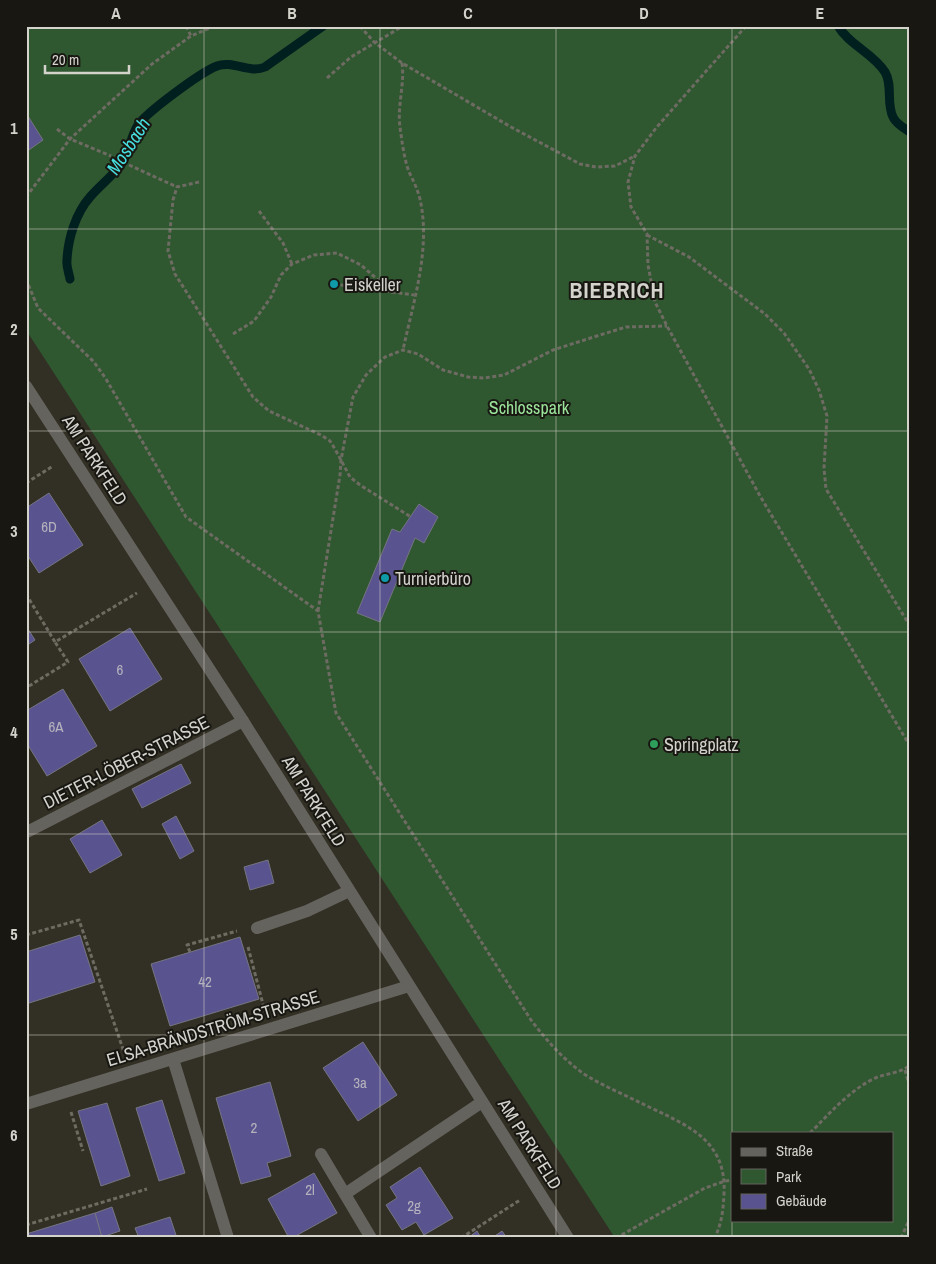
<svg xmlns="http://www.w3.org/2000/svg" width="936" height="1264" font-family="'Archivo Narrow',sans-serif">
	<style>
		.green { fill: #2f5730; fill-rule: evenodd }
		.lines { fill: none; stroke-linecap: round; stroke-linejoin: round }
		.stream { stroke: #001f1f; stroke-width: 9 }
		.building { fill: #59538f; stroke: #757581 }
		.path { stroke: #6e6c62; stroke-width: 3; stroke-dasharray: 4 2.5; stroke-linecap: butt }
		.minor { stroke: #65635e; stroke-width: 12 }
		.grid { fill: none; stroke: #d3d2cb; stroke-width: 1; stroke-opacity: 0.55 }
		.culture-dot { fill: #0f9aa8; stroke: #181712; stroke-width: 2 }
		.leisure-dot { fill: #2e9e5b; stroke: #181712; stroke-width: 2 }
		.labels { text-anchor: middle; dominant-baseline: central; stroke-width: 4; stroke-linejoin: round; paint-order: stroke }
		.number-label { font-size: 15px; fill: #b4b2bc }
		.poi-label { font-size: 18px; fill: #d3d2cb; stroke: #181712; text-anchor: start }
		.park-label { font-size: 18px; fill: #9ae39a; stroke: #181712 }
		.street-label { font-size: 18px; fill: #d3d2cb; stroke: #181712 }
		.water-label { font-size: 19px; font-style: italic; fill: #46dede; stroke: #181712 }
		.district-label { font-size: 22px; font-weight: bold; letter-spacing: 1px; fill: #d3d2cb; stroke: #181712 }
		.neatline { fill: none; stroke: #d3d2cb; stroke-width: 2 }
		.grid-label { font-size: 16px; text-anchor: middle; font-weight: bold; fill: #d3d2cb }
	</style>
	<rect width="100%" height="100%" fill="#322f24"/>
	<path class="green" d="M26,26H910V1238H615L26,330ZM732,1133H892V1220H732Z"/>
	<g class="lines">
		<g class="stream">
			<path d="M838,26C849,45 873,53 885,72C893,85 886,103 893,117C896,124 904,128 910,132"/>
			<path d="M70,279C69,273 66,266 67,260C68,238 76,213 90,197C100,185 113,176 122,163C130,152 130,137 138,125C147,112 201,72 217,66C233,60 249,74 265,67L323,26"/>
		</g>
	</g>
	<g class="building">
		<path d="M26,113L43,140L26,152Z"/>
		<path d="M49,493L83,545L39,573L26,553V508Z"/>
		<path d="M419,504L438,517L424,543L415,538L380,622L357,613L392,529L400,532Z"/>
		<path d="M26,626L35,640L26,646Z"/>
		<path d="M130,628L162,679L110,711L79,659Z"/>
		<path d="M63,689L97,746L47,776L26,742V711Z"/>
		<path d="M181,764L191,783L142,808L132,789Z"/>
		<path d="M176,816L194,851L180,859L162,824Z"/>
		<path d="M102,820L122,855L90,873L70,839Z"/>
		<path d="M268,860L274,883L250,890L244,867Z"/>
		<path d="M80,935L95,982L26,1004V952Z"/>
		<path d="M240,937L259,999L170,1026L151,964Z"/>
		<path d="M363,1042L397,1095L358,1121L323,1068Z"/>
		<path d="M270,1082L291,1156L267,1163L271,1176L241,1184L216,1098Z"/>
		<path d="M162,1100L185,1173L159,1181L136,1108Z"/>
		<path d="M107,1103L130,1176L101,1186L78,1111Z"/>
		<path d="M420,1167L453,1218L424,1235L416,1222L402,1230L386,1205L397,1198L390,1187Z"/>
		<path d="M314,1173L337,1213L292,1238H289L268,1199Z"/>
		<path d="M112,1207L120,1231L102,1237L95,1213Z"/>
		<path d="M95,1213L102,1238H26V1234Z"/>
		<path d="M170,1217L177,1238H139L135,1228Z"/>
		<path d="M477,1231L481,1238H468Z"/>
		<path d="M502,1231L507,1238H492Z"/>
	</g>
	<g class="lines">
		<g class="path">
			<path d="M186,26L191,36"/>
			<path d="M360,26L374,42L402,63L511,127L580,164L596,167L615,166L635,156"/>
			<path d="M746,26L656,128L635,156L628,182L631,207L647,234L648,265L655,302L667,326L760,496L910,746"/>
			<path d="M402,63C405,84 397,106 400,127C402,142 404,158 409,172C414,182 419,192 421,204C430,252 413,303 403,350"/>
			<path d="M327,78L351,57L403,26"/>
			<path d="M57,129L70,139L111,156"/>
			<path d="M129,165L177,187"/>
			<path d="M199,182L177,187L173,200L168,251L175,274L253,397L269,411L321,435L330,441L335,449L350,477L360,485L411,517"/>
			<path d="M26,197L70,139L152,64L191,36L215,26"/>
			<path d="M259,211L283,243L292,264"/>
			<path d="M647,235L689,257L765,314L784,333L809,369L819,390L827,416L824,468L826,489L910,626"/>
			<path d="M26,279L38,308L94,362L106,379L186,517L318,611L336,713L531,1020C547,1041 563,1059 584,1074C603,1086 625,1095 645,1105C686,1125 727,1139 724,1194C723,1212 722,1221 715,1238"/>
			<path d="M334,284L414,295"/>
			<path d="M233,334L254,321L271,297L281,275L292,264L314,255L337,253L361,265L393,293"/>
			<path d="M26,483L53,466"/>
			<path d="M26,594L55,642L137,593"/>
			<path d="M318,611L340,475L341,460L353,397L366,375L385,357L403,350L418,354L443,370L468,377L484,378L504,375L553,350L600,335L626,327L667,326"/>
			<path d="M29,686L68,662L55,642"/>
			<path d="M26,935L79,920L124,1052"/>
			<path d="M248,947L264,1008"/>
			<path d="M190,952L187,945L237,931"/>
			<path d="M905,1070L910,1088"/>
			<path d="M71,1112L83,1151"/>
			<path d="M810,1133C830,1113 848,1092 873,1079C885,1073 900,1074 910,1065"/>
			<path d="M26,1225L147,1189"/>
			<path d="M461,1238L520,1200"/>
			<path d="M616,1238L705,1188L725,1181L732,1180"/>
			<path d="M901,1238L910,1218"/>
		</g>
		<g class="minor">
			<path d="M26,386L243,721L568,1238"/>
			<path d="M26,830L27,832L243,721"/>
			<path d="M257,928L307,911L349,891"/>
			<path d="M173,1059L228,1238"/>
			<path d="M26,1104L409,986"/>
			<path d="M321,1154L371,1238"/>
			<path d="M345,1194L482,1102"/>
		</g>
	</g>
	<path class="grid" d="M204,26V1238M380,26V1238M556,26V1238M732,26V1133M26,229H910M26,431H910M26,632H910M26,834H910M26,1035H910M732,1220V1238"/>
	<g class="culture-dot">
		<circle cx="334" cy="284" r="5"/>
		<circle cx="385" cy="578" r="5"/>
	</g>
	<circle class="leisure-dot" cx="654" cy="744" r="5"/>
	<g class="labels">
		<g class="number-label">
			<text x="49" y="526">6D</text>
			<text x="120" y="669">6</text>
			<text x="56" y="726">6A</text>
			<text x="205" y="981">42</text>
			<text x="360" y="1082">3a</text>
			<text x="254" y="1127">2</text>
			<text x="310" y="1189">2l</text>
			<text x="414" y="1205">2g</text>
		</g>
		<g class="poi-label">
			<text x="344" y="284">Eiskeller</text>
			<text x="395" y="578">Turnierbüro</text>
			<text x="664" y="744">Springplatz</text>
		</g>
		<g class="park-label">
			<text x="529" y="407">Schlosspark</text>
		</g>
		<g class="street-label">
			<text transform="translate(95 460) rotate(57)">AM PARKFELD</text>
			<text transform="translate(126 762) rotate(-27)">DIETER-LÖBER-STRASSE</text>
			<text transform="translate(314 801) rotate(58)">AM PARKFELD</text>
			<text transform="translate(213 1028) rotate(-17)">ELSA-BRÄNDSTRÖM-STRASSE</text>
			<text transform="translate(530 1144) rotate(58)">AM PARKFELD</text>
		</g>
		<g class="water-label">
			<text transform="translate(128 146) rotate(-57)">Mosbach</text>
		</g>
		<g class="district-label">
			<text x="617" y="290">BIEBRICH</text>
		</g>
	</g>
	<rect width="936" height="1264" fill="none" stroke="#181712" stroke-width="55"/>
	<rect x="731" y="1132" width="162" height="90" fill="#181712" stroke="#63625c"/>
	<rect x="741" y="1148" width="25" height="8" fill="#65635e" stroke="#63625c"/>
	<text x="776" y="1156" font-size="15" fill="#d3d2cb">Straße</text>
	<rect x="741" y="1169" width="25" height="15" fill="#2f5730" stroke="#63625c"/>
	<text x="776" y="1182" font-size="15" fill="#d3d2cb">Park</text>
	<rect x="741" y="1194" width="25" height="15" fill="#59538f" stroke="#63625c"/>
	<text x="776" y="1206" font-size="15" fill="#d3d2cb">Gebäude</text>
	<path d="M45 65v8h84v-8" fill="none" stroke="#d3d2cb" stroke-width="2.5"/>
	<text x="52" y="65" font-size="15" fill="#d3d2cb" stroke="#181712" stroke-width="4" paint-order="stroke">20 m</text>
	<rect x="28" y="28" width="880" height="1208" class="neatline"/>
	<g class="grid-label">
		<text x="116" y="19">A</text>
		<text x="292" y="19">B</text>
		<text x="468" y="19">C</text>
		<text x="644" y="19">D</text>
		<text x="820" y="19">E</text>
		<text x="14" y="134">1</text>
		<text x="14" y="335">2</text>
		<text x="14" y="537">3</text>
		<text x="14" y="738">4</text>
		<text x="14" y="940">5</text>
		<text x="14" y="1141">6</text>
	</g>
</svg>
